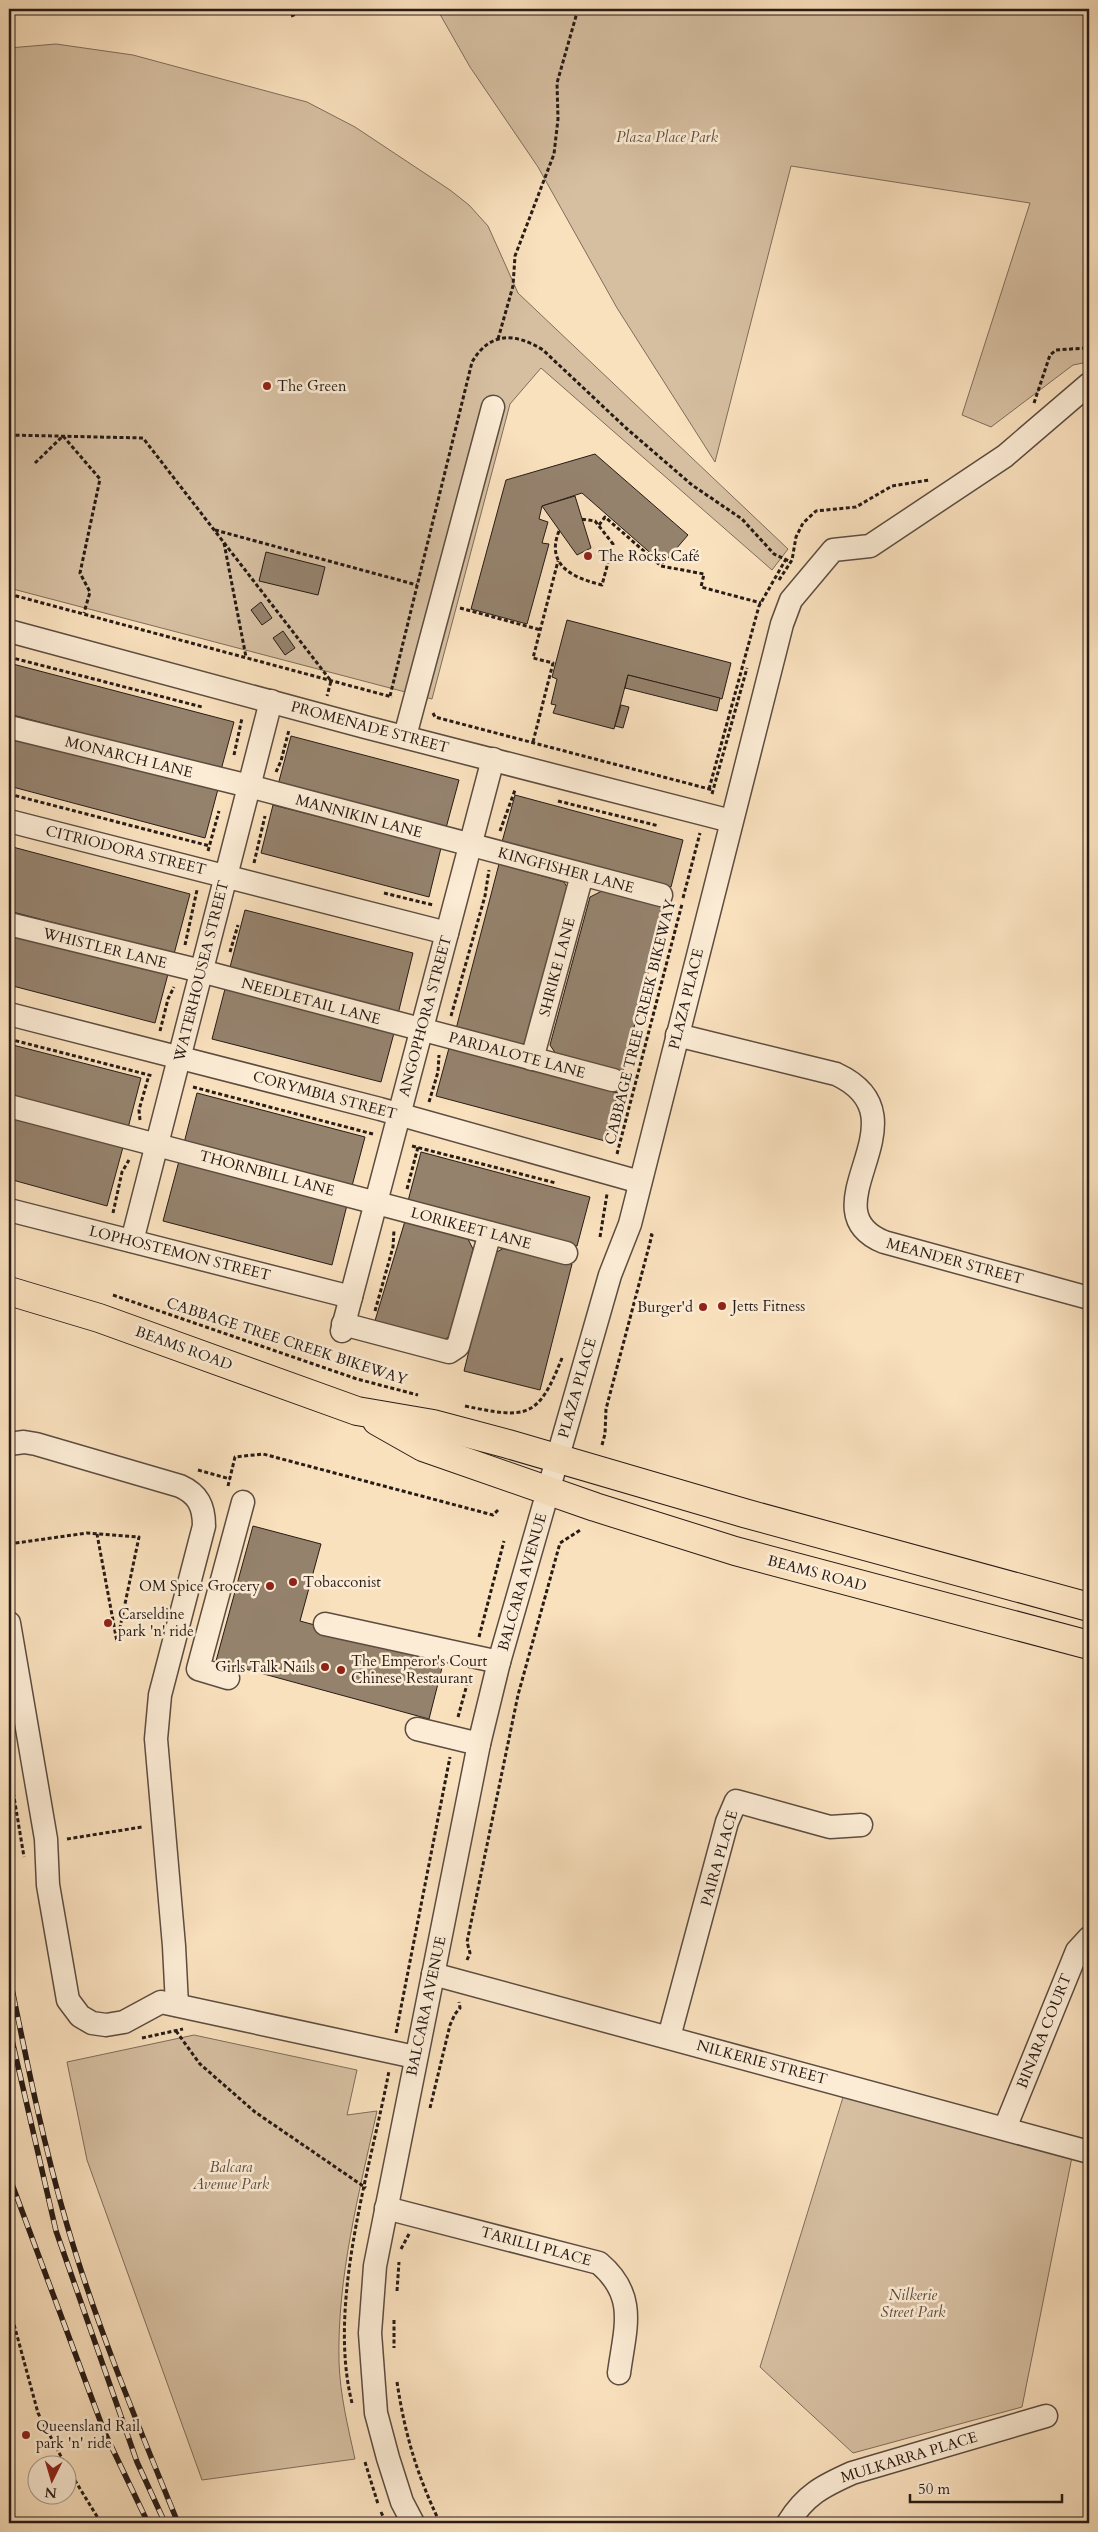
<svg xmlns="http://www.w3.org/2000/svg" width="1098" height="2532" font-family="Cardo,serif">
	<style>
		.green { fill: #d6bfa1; stroke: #7e6d5c }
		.building { fill: #95826d; stroke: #271b16 }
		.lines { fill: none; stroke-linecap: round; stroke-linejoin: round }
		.minor-casing { stroke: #5c4c40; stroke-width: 25 }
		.major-casing { stroke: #271b16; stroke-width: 30 }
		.path { stroke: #271b16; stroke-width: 3; stroke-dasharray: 4 2.5; stroke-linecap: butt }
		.minor { stroke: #fcecd5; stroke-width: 22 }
		.major { stroke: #fae1be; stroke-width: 28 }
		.rail-casing { stroke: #271b16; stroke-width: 5.5 }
		.rail { stroke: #fcecd5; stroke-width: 4; stroke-dasharray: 11; stroke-linecap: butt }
		.poi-dot { fill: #8f2418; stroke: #fcecd5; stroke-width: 2 }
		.labels { text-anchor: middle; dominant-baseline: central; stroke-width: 5; stroke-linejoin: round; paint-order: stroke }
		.park-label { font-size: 15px; font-style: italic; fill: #5c4c40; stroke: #fcecd5 }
		.poi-label { font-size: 15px; fill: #271b16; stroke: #fcecd5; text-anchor: start }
		.street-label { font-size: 15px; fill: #271b16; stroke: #fcecd5 }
	</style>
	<rect width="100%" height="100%" fill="#fae1be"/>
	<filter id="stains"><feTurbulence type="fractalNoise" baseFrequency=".004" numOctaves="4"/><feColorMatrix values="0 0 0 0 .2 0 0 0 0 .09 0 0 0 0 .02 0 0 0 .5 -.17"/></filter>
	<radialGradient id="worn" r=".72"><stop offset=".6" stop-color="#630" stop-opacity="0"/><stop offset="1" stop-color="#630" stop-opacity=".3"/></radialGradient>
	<g class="green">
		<path d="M437,9H1089V364L1088,362L1073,365L991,427L962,415L1030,203L791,166L715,462L617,308L538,167L470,67Z"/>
		<path d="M56,44L133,55L307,102L355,127L450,190L469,205L488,226L518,293L788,549L772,570L541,368L510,404L432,699L9,588V48Z"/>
		<path d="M194,2035L357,2070L347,2115L377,2111C359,2194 337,2276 339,2362C340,2395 348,2427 355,2459L202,2480L87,2160L67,2062Z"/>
		<path d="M844,2094L1072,2157L1022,2407L853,2453L760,2367Z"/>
	</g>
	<g class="building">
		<path d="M595,454L688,535L663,564L582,493L542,506L539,519L548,522L542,543L549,544L527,624L471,609L506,480Z"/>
		<path d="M575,496L591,548L577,555L542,506Z"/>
		<path d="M266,552L325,567L318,595L259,581Z"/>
		<path d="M261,602L272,618L262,625L251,610Z"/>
		<path d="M567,620L731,663L722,699L628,675L614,729L553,713L556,705L551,704L557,679L552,677Z"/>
		<path d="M283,631L295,648L285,655L273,638Z"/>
		<path d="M9,663L234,722L221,770L9,714Z"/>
		<path d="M628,675L720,698L717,711L625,688Z"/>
		<path d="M621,705L629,707L623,728L615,726Z"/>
		<path d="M9,734L218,789L205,838L9,786Z"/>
		<path d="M291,736L459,780L446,828L278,785Z"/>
		<path d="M515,795L683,840L671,887L502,842Z"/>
		<path d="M273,805L441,848L429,897L261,853Z"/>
		<path d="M9,846L190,894L174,954L9,911Z"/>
		<path d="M499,864L564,882L570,892L534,1036L520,1046L456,1029Z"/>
		<path d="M602,891L665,907L622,1074L558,1057L550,1045L590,897Z"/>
		<path d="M245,910L413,953L398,1014L229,971Z"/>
		<path d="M9,932L168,974L155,1023L9,985Z"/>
		<path d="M225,989L394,1033L381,1082L212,1039Z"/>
		<path d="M9,1044L141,1078L128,1128L9,1096Z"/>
		<path d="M449,1048L618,1093L605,1141L436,1096Z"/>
		<path d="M197,1093L365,1137L352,1186L184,1143Z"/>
		<path d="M9,1116L123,1147L107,1206L9,1179Z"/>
		<path d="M421,1152L590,1197L577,1246L408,1201Z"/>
		<path d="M179,1161L347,1205L332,1265L163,1221Z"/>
		<path d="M405,1221L467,1237L473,1249L451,1336L441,1341L374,1324Z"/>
		<path d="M506,1247L572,1264L540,1390L464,1371L493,1254Z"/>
		<path d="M253,1526L321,1544L300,1621L444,1660L429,1719L216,1661Z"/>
	</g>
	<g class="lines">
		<g class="minor-casing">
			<g id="minor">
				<path d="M9,631L365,727L731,821"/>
				<path d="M9,727L249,786L661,895"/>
				<path d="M405,736L493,407"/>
				<path d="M9,821L447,933"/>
				<path d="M9,924L201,971L613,1080"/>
				<path d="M9,1014L380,1109L640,1182"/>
				<path d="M677,1035L836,1074C931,1118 803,1209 884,1242L1089,1298"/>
				<path d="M532,1059L582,875"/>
				<path d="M9,1106L566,1253"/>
				<path d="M9,1210L351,1297"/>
				<path d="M132,1241L271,701"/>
				<path d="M343,1324L449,1352L458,1346L490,1233"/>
				<path d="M342,1331L493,759"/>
				<path d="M9,1444L24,1442L36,1444L180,1486C198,1494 204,1506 204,1526L160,1695L156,1739L174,1946L177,2005"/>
				<path d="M9,1623L46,1839L48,1885L68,2000L80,2016L92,2023L106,2025L124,2022L161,2002L415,2057"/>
				<path d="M325,1624L499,1662"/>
				<path d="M228,1678L198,1669L243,1502"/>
				<path d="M417,1729L479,1744"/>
				<path d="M433,1974L1089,2152"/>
				<path d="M669,2037L727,1822L736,1801L830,1827L861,1825"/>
				<path d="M1005,2128L1077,1951L1089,1938"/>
				<path d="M386,2208L599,2263C638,2296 625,2328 619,2373"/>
				<path d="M413,2523L402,2502L388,2458L376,2413L370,2333L375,2266L479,1744L499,1662L610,1275L630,1224L782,624L791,600L833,550L870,546L1005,456L1089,384"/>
				<path d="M788,2523C805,2495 823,2486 852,2473L1046,2416"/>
			</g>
		</g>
		<g class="major-casing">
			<g id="major">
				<path d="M9,1291L99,1318L357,1411L433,1424L508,1444L744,1513L1089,1607"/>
				<path d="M377,1421L423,1447L595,1507L735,1551L1089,1645"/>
			</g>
		</g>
		<g class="path">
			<path d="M291,16L309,9"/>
			<path d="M498,339L513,286L515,256L554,154L558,119L557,83L578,9"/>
			<path d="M1034,403L1050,355L1056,350L1086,348L1089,345"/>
			<path d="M9,435L143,438L331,681L327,696"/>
			<path d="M35,463L63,436L100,479L80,573L90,592L84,613"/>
			<path d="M599,525L605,517L661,566L704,574L701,587L761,603"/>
			<path d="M215,530L417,585"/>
			<path d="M559,531C545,566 574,578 602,585L613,544L595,521L581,519"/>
			<path d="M224,543L246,657"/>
			<path d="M779,580L792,560L796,537L803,523L816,511L856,507L892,486L929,480"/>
			<path d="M9,594L392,697"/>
			<path d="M460,608L541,630"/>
			<path d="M9,657L202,707"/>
			<path d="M390,696L472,362C490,331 516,333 543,350L626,428L692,485L742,519L774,554L791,562"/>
			<path d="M433,713L435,717L713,790"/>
			<path d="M533,742L553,663L533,658L558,561"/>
			<path d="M234,755L242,718"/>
			<path d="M276,772L281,761L289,730"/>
			<path d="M709,789L759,606L786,559"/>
			<path d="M9,794L210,846"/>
			<path d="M712,794L747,668"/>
			<path d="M558,801L659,826"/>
			<path d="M500,831L515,790"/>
			<path d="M208,851L219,811"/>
			<path d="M254,863L265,816"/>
			<path d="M384,893L433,905"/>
			<path d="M683,898L700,833"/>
			<path d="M185,945L197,890"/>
			<path d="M230,952L238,925"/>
			<path d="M451,1016L485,896L489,870"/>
			<path d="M160,1031L168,999L174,987"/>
			<path d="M9,1039L153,1076"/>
			<path d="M193,1087L373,1134"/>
			<path d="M429,1102L438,1072L439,1055"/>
			<path d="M140,1120L139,1110L149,1075"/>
			<path d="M412,1146L556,1183"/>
			<path d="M617,1154L682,904"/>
			<path d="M407,1189L418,1147"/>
			<path d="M113,1213L122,1172L129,1160"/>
			<path d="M600,1237L607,1194"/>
			<path d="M113,1295L357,1379L418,1395"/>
			<path d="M375,1311L393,1247L394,1230"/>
			<path d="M465,1406C527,1419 538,1419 562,1358"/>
			<path d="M602,1445L605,1434L606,1409L652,1235L648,1234"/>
			<path d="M198,1470L230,1479"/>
			<path d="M228,1486L235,1457L263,1454L493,1515L499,1509"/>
			<path d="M9,1544L87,1533L139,1537L117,1642L97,1534"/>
			<path d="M479,1637L504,1541"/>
			<path d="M458,1717L469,1677"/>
			<path d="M9,1767L24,1857"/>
			<path d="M67,1839L142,1827"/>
			<path d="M467,1960L470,1953L467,1942L518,1695L560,1543L582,1529"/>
			<path d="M176,2031L200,2064L255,2112L366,2188"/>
			<path d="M396,2033L450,1757"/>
			<path d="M142,2038L183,2029"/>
			<path d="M430,2108L450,2025L455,2014L460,2008L459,2002"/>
			<path d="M401,2249L409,2234"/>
			<path d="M397,2291L399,2262"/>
			<path d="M9,2306L38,2413L65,2464"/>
			<path d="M394,2320V2348"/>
			<path d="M397,2382C405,2435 417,2475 440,2523"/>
			<path d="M352,2403C327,2303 370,2171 389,2071"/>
			<path d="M365,2462L378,2504"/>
			<path d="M68,2469L101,2523"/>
			<path d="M381,2512L386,2523"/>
		</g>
		<use href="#minor" class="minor"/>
		<use href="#major" class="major"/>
		<g class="rail-casing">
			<g id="rail">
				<path d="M9,1974C26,2058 43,2143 67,2225C97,2327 138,2425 178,2523"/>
				<path d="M9,2027L56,2231L137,2462L165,2523"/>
				<path d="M9,2176L104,2431L148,2523"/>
			</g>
		</g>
		<use href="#rail" class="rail"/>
	</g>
	<g class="poi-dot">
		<circle cx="267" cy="386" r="5"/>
		<circle cx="588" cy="556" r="5"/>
		<circle cx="722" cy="1306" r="5"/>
		<circle cx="703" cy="1307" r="5"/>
		<circle cx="293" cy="1582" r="5"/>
		<circle cx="270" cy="1586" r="5"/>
		<circle cx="108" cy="1623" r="5"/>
		<circle cx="325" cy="1667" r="5"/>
		<circle cx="341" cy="1670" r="5"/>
		<circle cx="26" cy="2435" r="5"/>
	</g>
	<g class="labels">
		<g class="park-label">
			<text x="667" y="137">Plaza Place Park</text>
			<text x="231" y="2167">Balcara<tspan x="231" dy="17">Avenue Park</tspan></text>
			<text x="913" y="2295">Nilkerie<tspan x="913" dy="17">Street Park</tspan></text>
		</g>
		<g class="poi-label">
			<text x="277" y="386">The Green</text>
			<text x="598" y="556">The Rocks Café</text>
			<text x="732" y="1306">Jetts Fitness</text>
			<text x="693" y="1307" text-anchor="end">Burger'd</text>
			<text x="303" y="1582">Tobacconist</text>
			<text x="260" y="1586" text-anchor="end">OM Spice Grocery</text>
			<text x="118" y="1614">Carseldine<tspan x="118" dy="17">park 'n' ride</tspan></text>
			<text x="351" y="1661">The Emperor's Court<tspan x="351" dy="17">Chinese Restaurant</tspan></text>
			<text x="315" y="1667" text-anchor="end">Girls Talk Nails</text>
			<text x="36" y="2426">Queensland Rail<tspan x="36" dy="17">park 'n' ride</tspan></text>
		</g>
		<g class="street-label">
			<text transform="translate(370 727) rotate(15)">PROMENADE STREET</text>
			<text transform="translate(129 757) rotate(14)">MONARCH LANE</text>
			<text transform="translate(359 816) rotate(15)">MANNIKIN LANE</text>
			<text transform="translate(126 850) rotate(14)">CITRIODORA STREET</text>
			<text transform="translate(566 870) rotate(15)">KINGFISHER LANE</text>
			<text transform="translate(105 948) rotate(14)">WHISTLER LANE</text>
			<text transform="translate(557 967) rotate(-75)">SHRIKE LANE</text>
			<text transform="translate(201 971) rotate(-76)">WATERHOUSEA STREET</text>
			<text transform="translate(686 999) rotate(-76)">PLAZA PLACE</text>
			<text transform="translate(311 1001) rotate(15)">NEEDLETAIL LANE</text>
			<text transform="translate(425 1016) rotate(-75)">ANGOPHORA STREET</text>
			<text transform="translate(640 1022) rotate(-76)">CABBAGE TREE CREEK BIKEWAY</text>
			<text transform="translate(517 1055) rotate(15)">PARDALOTE LANE</text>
			<text transform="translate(325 1095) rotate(15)">CORYMBIA STREET</text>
			<text transform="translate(267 1173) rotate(15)">THORNBILL LANE</text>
			<text transform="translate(471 1228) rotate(15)">LORIKEET LANE</text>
			<text transform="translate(180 1253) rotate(14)">LOPHOSTEMON STREET</text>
			<text transform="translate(955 1261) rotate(15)">MEANDER STREET</text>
			<text transform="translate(287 1341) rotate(18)">CABBAGE TREE CREEK BIKEWAY</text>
			<text transform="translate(184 1348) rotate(20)">BEAMS ROAD</text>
			<text transform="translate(577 1388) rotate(-74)">PLAZA PLACE</text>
			<text transform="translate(817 1573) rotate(15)">BEAMS ROAD</text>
			<text transform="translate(522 1582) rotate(-74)">BALCARA AVENUE</text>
			<text transform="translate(719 1858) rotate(-74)">PAIRA PLACE</text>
			<text transform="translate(426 2006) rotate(-78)">BALCARA AVENUE</text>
			<text transform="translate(1044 2031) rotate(-68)">BINARA COURT</text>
			<text transform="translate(762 2062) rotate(15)">NILKERIE STREET</text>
			<text transform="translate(536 2246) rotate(15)">TARILLI PLACE</text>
			<text transform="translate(909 2457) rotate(-17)">MULKARRA PLACE</text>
		</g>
	</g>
	<rect width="1098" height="2532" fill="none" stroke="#fae1be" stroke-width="30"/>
	<rect x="10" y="10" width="1078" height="2512" fill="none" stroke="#271b16" stroke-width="2.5"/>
	<rect x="15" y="15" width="1068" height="2502" fill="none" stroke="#271b16"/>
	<g transform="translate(52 2480) rotate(185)"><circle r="24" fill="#fcecd5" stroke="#a79889"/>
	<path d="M0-4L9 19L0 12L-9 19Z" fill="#8f2418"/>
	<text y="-8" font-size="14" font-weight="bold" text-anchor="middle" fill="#271b16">N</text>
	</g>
	<path d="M910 2494v8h152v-8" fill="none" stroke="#271b16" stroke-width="2.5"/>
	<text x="918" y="2494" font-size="15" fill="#271b16" stroke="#fcecd5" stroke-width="4" paint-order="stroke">50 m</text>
	<rect width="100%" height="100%" filter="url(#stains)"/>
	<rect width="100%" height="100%" fill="url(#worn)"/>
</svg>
